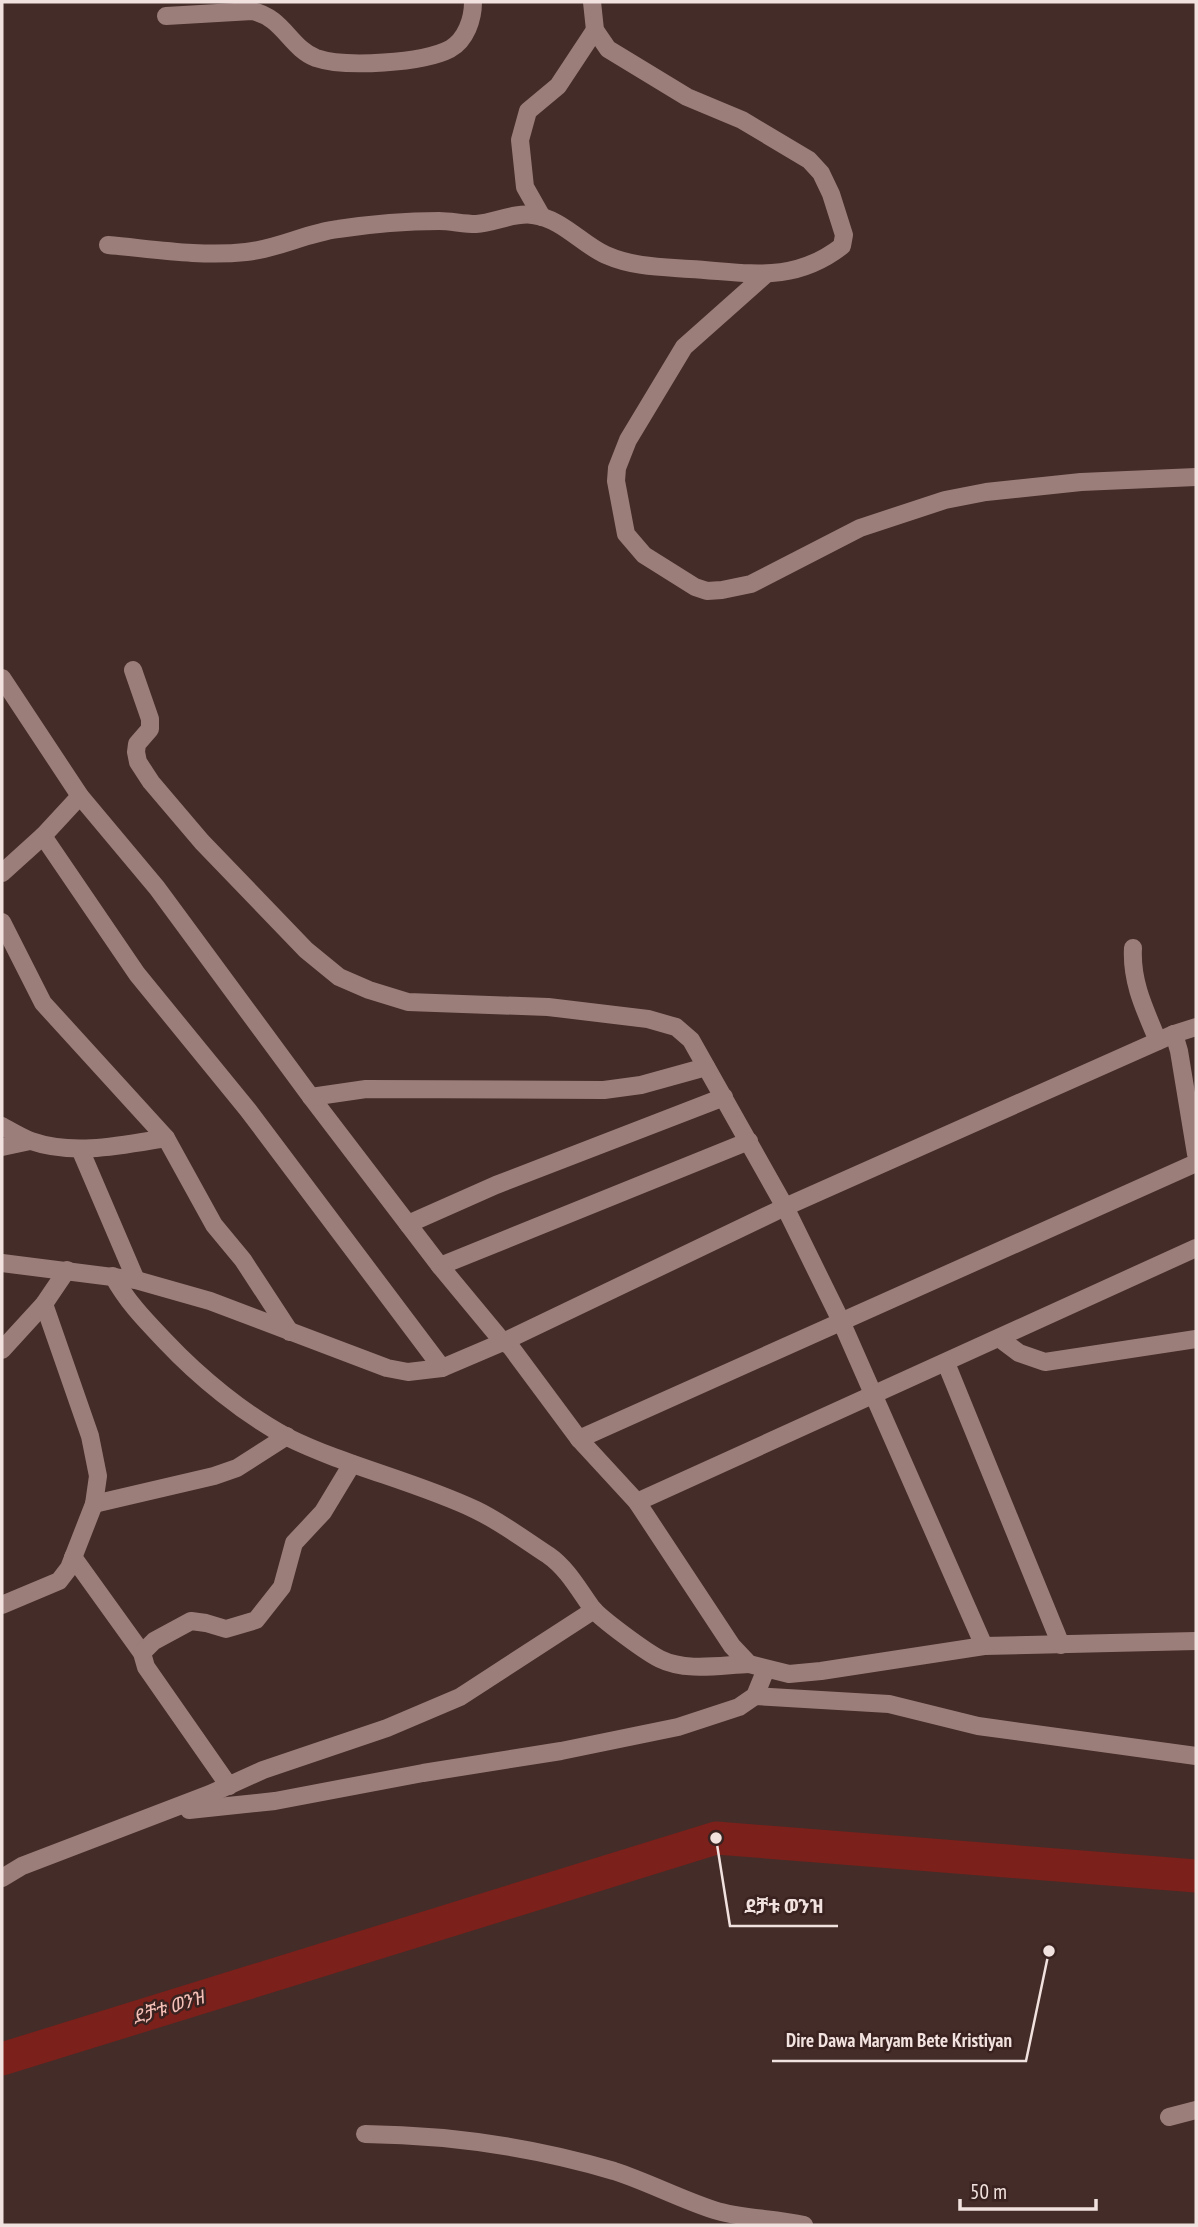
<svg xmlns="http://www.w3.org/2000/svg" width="1198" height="2227" font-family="'PT Sans Narrow','Noto Sans Ethiopic',sans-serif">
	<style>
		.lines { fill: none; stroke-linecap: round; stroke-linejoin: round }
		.river { stroke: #7b201b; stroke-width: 33 }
		.minor { stroke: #9b7e7a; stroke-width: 18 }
		.labels { text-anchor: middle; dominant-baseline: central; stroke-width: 5; stroke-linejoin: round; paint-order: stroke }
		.water-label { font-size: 19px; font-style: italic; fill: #f4bfb7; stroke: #39221f }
		.leader { fill: none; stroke: #f2e2df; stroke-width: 2.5 }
		.callout-dot { fill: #f2e2df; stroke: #39221f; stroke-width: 2.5 }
		.callout-label { font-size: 19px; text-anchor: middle; font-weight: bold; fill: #f2e2df; stroke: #39221f; stroke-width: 5; stroke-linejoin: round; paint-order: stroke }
	</style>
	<rect width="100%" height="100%" fill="#442c28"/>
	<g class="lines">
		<path class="river" d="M2,2059L716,1838L1196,1876"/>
		<g class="minor">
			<path d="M166,16L252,11C283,17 290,48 316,58C345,68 423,63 450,49C466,40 473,19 473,2"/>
			<path d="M542,217L525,187L520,140L528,111L558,86L595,30"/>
			<path d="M108,245C153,249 201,257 246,252C278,249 306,233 338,229C371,224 406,221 439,221C451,221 463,224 476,224C495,223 514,212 533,215C563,219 581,244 606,255C633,267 661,267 690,269C746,272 792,285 842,246L844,235L831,194L821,173L809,160L742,120L687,97L608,49L595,30L592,2"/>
			<path d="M765,275L684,347L628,440L617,468L616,481L626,534L644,555L695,587L707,591L722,590L751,584L860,528L945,500L986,492L1081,482L1196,477"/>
			<path d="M133,670L150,719V729L137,744L136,752L138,762L151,782L202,842L306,950L339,977L369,990L408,1002L548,1007L648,1019L676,1027L691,1040L785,1207L841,1321L984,1646"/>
			<path d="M2,678L80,796L157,888L311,1097L440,1266L503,1342L510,1346L579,1439L637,1502L732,1646L749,1664L789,1674L821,1671L984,1646L1196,1641"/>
			<path d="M43,836L137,974L248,1110L442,1368"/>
			<path d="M2,873L43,836L80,796"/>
			<path d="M2,922L43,1003L166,1138L214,1225L243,1260L290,1332"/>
			<path d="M1133,948C1131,982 1145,1010 1158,1041"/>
			<path d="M1174,1034L1179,1051L1196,1154"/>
			<path d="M311,1097L366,1089L604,1090L641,1085L706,1067"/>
			<path d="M2,1126C11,1131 21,1137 31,1141C74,1156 123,1145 166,1138"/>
			<path d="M2,1147L30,1141"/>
			<path d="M80,1149L136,1280"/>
			<path d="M408,1224L496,1185L724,1097"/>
			<path d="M2,1263L136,1280L210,1301L387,1368L408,1372L442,1368L503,1342L785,1207L1174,1034L1196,1027"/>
			<path d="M440,1266L749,1141"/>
			<path d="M113,1276C127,1302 146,1321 166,1342C199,1377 244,1414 287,1437C348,1467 415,1481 476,1510C501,1522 525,1540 548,1555C567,1568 579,1590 592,1608C601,1619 646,1652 660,1659C686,1672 721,1665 749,1664"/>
			<path d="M999,1338L1019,1353L1045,1362L1196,1339"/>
			<path d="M2,1350L44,1304L67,1270"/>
			<path d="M946,1363L1061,1645"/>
			<path d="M579,1439L1196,1163"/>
			<path d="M637,1502L1196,1248"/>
			<path d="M94,1504L214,1476L237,1468L287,1436"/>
			<path d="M73,1557L142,1653L146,1667L229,1786"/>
			<path d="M2,1605L59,1581L69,1568L94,1504L98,1476L90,1436L44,1304"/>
			<path d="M142,1653L154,1641L191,1621L206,1623L226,1629L256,1620L282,1587L294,1543L323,1512L352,1464"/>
			<path d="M755,1696L889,1704L978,1726L1196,1756"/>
			<path d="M189,1810L275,1801L423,1773L561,1751L678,1727L739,1707L755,1696L766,1669"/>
			<path d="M2,1878L22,1866L210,1794L263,1770L387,1728L460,1697L594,1610"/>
			<path d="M1169,2117L1196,2110"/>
			<path d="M365,2134C448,2135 533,2147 614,2171C648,2182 680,2199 714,2210C742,2219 774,2218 804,2225"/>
		</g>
	</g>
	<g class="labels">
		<g class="water-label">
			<text transform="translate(168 2007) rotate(-17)">ደቻቱ ወንዝ</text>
		</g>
	</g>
	<path class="leader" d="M716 1838L730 1926H838M1049 1951L1026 2061H772"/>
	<g class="callout-dot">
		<circle cx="716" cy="1838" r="7"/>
		<circle cx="1049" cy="1951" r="7"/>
	</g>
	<g class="callout-label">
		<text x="784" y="1913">ደቻቱ ወንዝ</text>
		<text x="899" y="2047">Dire Dawa Maryam Bete Kristiyan</text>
	</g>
	<rect width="1198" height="2227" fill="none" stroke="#f2e2df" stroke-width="7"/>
	<path d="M960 2199v10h136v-10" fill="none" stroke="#f2e2df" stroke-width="3.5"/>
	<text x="970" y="2199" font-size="21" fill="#f2e2df" stroke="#39221f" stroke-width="5" paint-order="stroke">50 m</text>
</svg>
